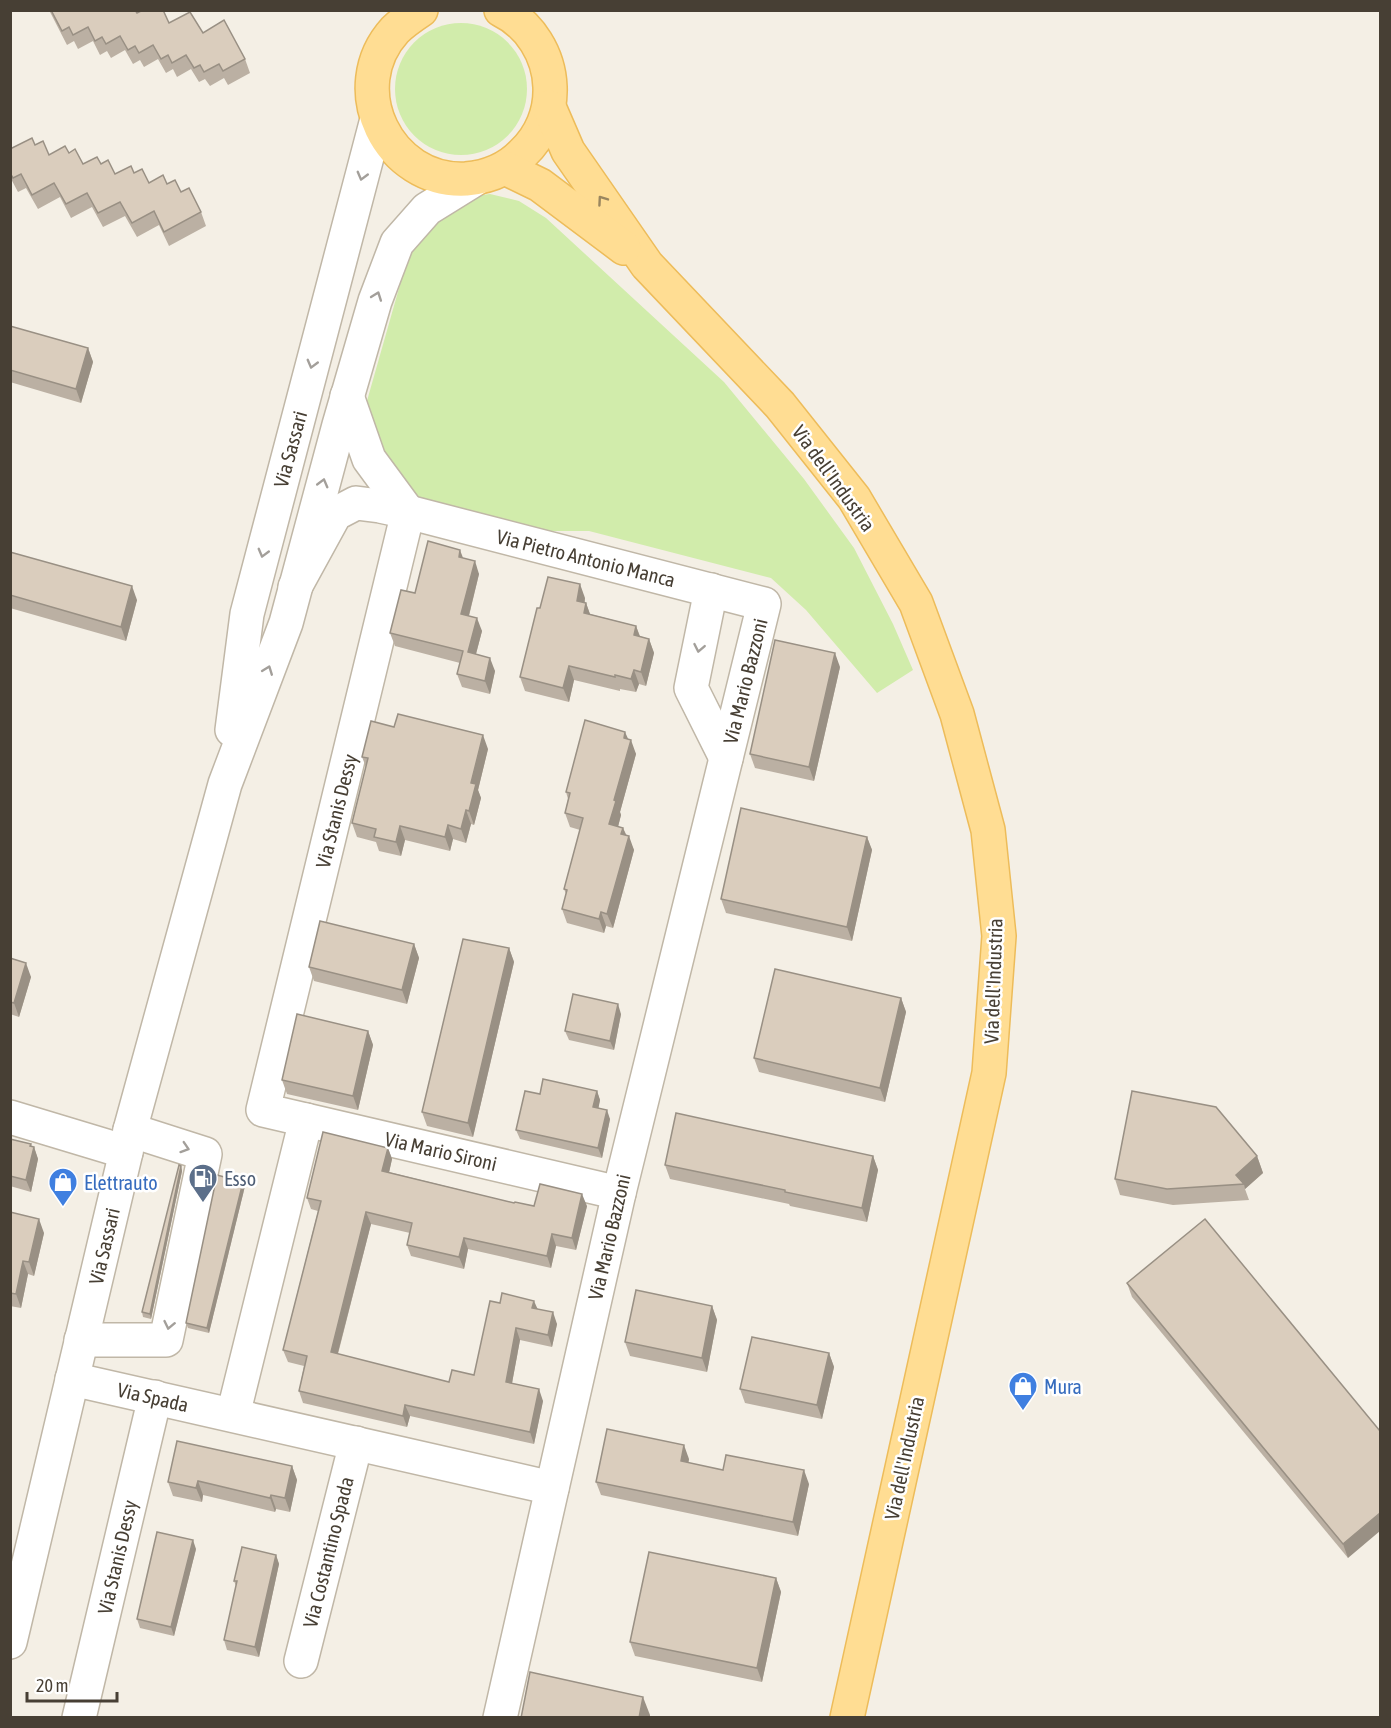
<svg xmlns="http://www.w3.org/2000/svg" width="1391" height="1728" font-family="'Asap Condensed',sans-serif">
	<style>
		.green { fill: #d1ecab }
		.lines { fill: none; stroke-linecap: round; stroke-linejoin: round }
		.minor-casing { stroke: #c0b7a7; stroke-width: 36 }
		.major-casing { stroke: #edbc5a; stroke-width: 36 }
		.minor { stroke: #fff; stroke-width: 33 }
		.major { stroke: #ffdd93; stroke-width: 33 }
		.wall { fill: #bbb0a3 }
		.shaded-wall { fill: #999084 }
		.building { fill: #dacdbd; stroke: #999084; stroke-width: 1.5 }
		.oneway { stroke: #a39f9a }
		.oneway2 { stroke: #9a865f }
		.labels { text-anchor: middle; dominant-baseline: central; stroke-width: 5; stroke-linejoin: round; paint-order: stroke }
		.street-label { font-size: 20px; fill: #473f34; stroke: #fff }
		.service-label { font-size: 20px; fill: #4e5e75; stroke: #fff; text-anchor: start }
		.shop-label { font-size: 20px; fill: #366cbe; stroke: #fff; text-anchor: start }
	</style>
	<rect width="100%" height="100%" fill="#f4efe5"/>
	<g class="green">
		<circle cx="461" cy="89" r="66"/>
		<path d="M490,194L519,201L546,218L724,382L804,479L854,548L893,624L913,670L877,693L806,610L771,578L589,531H482L408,512L359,429L411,246L431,221L466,197Z"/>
	</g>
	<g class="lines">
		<g class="minor-casing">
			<g id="minor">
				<path d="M347,396L369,459L408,512"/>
				<path d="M408,512L263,1110L619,1193"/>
				<path d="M295,587L335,514L356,503L380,506L408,512L764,604L619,1193L500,1718"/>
				<path d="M711,590L691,688L726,758"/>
				<path d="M232,730L247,614L377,119"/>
				<path d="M10,1117L126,1152"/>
				<path d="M81,1340H166L205,1154L130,1130"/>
				<path d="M72,1379L552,1488"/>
				<path d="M233,1415L306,1120"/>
				<path d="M10,1642L126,1152L130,1130L225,784L286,623L339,425L375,301L397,243L427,209L477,178"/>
				<path d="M301,1661L356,1443"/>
				<path d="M79,1718L155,1397"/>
			</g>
		</g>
		<g class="major-casing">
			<g id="major">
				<path d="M421,10C412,16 403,22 395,30C342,88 388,183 466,179C488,177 508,169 523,153C541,136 551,112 550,87C549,55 530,24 501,10"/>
				<path d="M549,107L568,151L647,265L780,405L854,498L916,603L957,714L988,830L999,936L989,1073L847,1718"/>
				<path d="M505,168L540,185L624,248"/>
			</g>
		</g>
		<use href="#minor" class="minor"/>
		<use href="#major" class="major"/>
	</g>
	<g class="wall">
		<path d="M49,10H135L137,13L203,33L245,59L250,73L228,85L224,78L210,86L205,79L199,82L191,69L177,77L173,69L166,73L158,59L144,67L140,60L133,64L125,50L111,58L107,51L100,55L93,41L78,49L74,41L67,45Z"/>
		<path d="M35,145L49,155L69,153L83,164H101L115,174L134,173L149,183L167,184L181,192L201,212L206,226L169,246L159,225L137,237L125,216L103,227L92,207L71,218L60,197L38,209L26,188L18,192L10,177V149Z"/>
		<path d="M10,326L88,348L93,362L81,403L10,382Z"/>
		<path d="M10,552L137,600L126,641L10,608Z"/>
		<path d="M464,558L479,574L469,616L482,631L476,654L495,671L490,694L462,687L457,674L460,663L395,646L390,633L415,593Z"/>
		<path d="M585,598V602L586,603L590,614L636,626L640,636L649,639L654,653L646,686L639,684L636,692L620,689V691L574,680L569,702L525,691L520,677L540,608Z"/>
		<path d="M840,667L814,781L755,768L750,754Z"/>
		<path d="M628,739L636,754L620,812L621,815L618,827L623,828L634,850L613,928L606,926L604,933L567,923L562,909L566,894L564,889L580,830L570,827L565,813L568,799L566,792Z"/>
		<path d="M488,749L478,790L481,798L474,825L471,824L466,843L453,839L450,851L405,840L401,856L379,851L376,842L357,837L352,823L366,767L362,757Z"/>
		<path d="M867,837L872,850L852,941L726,913L721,899Z"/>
		<path d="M414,944L419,958L407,1004L314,981L309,967Z"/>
		<path d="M509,948L514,962L473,1137L427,1126L422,1112Z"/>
		<path d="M10,958L31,977L19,1017L10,1014Z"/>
		<path d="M901,998L906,1012L885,1102L759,1072L754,1058Z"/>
		<path d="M621,1014L614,1050L569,1040L565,1031Z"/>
		<path d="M368,1031L373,1045L358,1110L287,1094L282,1080Z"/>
		<path d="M597,1091L600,1100L598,1108L610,1119L602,1158L520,1139L516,1130L540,1094Z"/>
		<path d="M10,1139L31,1144V1146L34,1147L38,1159L31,1192L10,1186Z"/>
		<path d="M388,1148L392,1159L389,1172L514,1203L534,1206H587L576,1250L556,1246L551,1268L468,1249L464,1269L411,1256L407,1245L410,1233L371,1224L338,1354L449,1382L474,1375L500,1303L537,1309L557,1324L552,1347L520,1340L512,1383L543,1401L534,1444L410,1416L407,1427L303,1403L299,1391L304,1366L288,1362L283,1350L318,1211L311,1209L307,1198Z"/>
		<path d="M873,1156L878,1170L867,1222L790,1206L789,1204L670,1179L665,1165Z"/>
		<path d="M1257,1156L1263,1173L1245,1189L1249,1200L1173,1205L1120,1195L1115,1179Z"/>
		<path d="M181,1166L182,1171L151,1319L143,1317L142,1312Z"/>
		<path d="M245,1186L209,1333L188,1328L186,1323Z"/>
		<path d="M10,1212L44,1233L34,1276L28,1274L21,1308L10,1306Z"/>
		<path d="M1127,1283L1380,1431L1348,1558L1132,1297Z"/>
		<path d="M712,1306L717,1320L707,1372L630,1356L625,1342Z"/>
		<path d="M829,1353L834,1367L822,1419L745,1403L740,1389Z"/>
		<path d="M689,1459L688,1463L723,1470L809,1484L798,1536L601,1495L596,1482Z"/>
		<path d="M292,1466L297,1480L290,1512L276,1509L275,1512L203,1495L202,1502L173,1496L168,1482Z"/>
		<path d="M196,1549L174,1636L140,1628L137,1619Z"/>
		<path d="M276,1555L279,1564L259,1657L227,1650L224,1640L236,1586L234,1581Z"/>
		<path d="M776,1578L781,1592L762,1682L635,1656L630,1642Z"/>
	</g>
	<g class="shaded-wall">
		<path d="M88,348L93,362L81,403L76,389Z"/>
		<path d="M460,550L465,563L459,557Z"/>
		<path d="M475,561L479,574L466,627L461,614Z"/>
		<path d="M580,584L585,598L582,615L577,601Z"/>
		<path d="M132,586L137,600L126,641L121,627Z"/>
		<path d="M586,603L591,617L584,613Z"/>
		<path d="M477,618L482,631L473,665L468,652Z"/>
		<path d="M636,626L641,640L634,635Z"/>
		<path d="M649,639L654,653L646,686L641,672Z"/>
		<path d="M835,653L840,667L814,781L809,767Z"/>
		<path d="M490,658L495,671L490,694L485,681Z"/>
		<path d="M569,666L574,680L569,702L563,688Z"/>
		<path d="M634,670L639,684L636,692L631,679Z"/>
		<path d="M625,732L630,743L631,740L636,754L620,812L621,815L615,838L609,824Z"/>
		<path d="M483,735L488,749L478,790L481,798L474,825L469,811L471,783Z"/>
		<path d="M466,810L471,824L466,843L461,829Z"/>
		<path d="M448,825L453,839L450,851L445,837Z"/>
		<path d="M400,826L405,840L401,856L396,842Z"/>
		<path d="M623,828L628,840L629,836L634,850L613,928L607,914Z"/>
		<path d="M867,837L872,850L852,941L847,927Z"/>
		<path d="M601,912L606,926L604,933L599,919Z"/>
		<path d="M414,944L419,958L407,1004L402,990Z"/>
		<path d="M509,948L514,962L473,1137L468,1123Z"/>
		<path d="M26,963L31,977L19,1017L14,1003Z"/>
		<path d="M901,998L906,1012L885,1102L880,1088Z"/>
		<path d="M618,1004L621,1014L614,1050L610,1041Z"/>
		<path d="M368,1031L373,1045L358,1110L353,1096Z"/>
		<path d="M597,1091L600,1100L597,1116L593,1107Z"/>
		<path d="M607,1110L610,1119L602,1158L598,1148Z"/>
		<path d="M31,1144L33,1152L34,1147L38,1159L31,1192L26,1180Z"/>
		<path d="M388,1148L392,1159L387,1182L382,1171Z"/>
		<path d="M873,1156L878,1170L867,1222L862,1208Z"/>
		<path d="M1257,1156L1263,1173L1245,1189L1244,1184L1236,1175Z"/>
		<path d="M181,1166L182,1171L151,1319L150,1314Z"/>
		<path d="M243,1182L245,1186L209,1333L207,1328Z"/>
		<path d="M582,1194L587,1206L576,1250L572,1238Z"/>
		<path d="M366,1212L371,1224L335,1364L331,1352Z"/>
		<path d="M39,1219L44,1233L34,1276L29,1262Z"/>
		<path d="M552,1234L556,1246L551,1268L547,1256Z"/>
		<path d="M464,1238L468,1249L464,1269L459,1257Z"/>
		<path d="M23,1261L28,1274L21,1308L16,1294Z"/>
		<path d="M534,1301L539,1312L532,1308Z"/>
		<path d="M712,1306L717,1320L707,1372L702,1358Z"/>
		<path d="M553,1312L557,1324L552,1347L548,1335Z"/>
		<path d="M516,1328L520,1340L510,1394L506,1382Z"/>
		<path d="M829,1353L834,1367L822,1419L817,1405Z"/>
		<path d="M539,1389L543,1401L534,1444L530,1432Z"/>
		<path d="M405,1405L410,1416L407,1427L403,1416Z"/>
		<path d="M684,1445L689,1459L686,1475L681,1461Z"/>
		<path d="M292,1466L297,1480L290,1512L285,1498Z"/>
		<path d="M804,1470L809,1484L798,1536L793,1522Z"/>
		<path d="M198,1481L203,1495L202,1502L196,1488Z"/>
		<path d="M271,1495L276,1509L275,1512L270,1498Z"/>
		<path d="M1380,1513V1531L1348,1558L1343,1544Z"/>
		<path d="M193,1540L196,1549L174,1636L171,1627Z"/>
		<path d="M276,1555L279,1564L259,1657L255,1647Z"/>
		<path d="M776,1578L781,1592L762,1682L757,1668Z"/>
		<path d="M643,1697L650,1715V1718H639Z"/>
	</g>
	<g class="building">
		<path d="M51,10H135L137,13L143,10H163L169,23L190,12L203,33L224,20L245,59L223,71L219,64L204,72L200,65L194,68L186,55L172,63L168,55L161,59L153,45L139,53L135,46L128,50L120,36L106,44L102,37L95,41L88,27L73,35L69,27L62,31Z"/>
		<path d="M32,138L35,145L43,141L49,155L65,146L69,153L75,149L83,164L97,157L101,164L108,160L115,174L131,166L134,173L142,169L149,183L163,175L167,184L175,180L181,192L189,188L201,212L164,232L154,211L132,223L120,202L98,213L87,193L66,204L54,183L32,195L21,174L13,178L10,173V149Z"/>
		<path d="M10,326L88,348L76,389L10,370Z"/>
		<path d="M428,541L460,550L459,557L475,561L461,614L477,618L468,652L490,658L485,681L457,674L463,651L390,633L401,590L415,593Z"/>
		<path d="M10,552L132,586L121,627L10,595Z"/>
		<path d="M548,577L580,584L577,601L586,603L584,613L636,626L634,635L649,639L641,672L634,670L631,679L615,675V677L569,666L563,688L520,677L537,608H540Z"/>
		<path d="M775,640L835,653L809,767L750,754Z"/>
		<path d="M398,714L483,735L471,783L476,784L469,811L466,810L461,829L448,825L445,837L400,826L396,842L374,837L376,829L352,823L368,758L362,757L371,721L394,727Z"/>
		<path d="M585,720L625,732L624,738L631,740L614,800L616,801L609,824L623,828L621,834L629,836L607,914L601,912L599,919L562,909L567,890L564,889L583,818L565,813L570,793L566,792Z"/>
		<path d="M741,808L867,837L847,927L721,899Z"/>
		<path d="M320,921L414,944L402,990L309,967Z"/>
		<path d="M463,939L509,948L468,1123L422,1112Z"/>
		<path d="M10,958L26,963L14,1003L10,1002Z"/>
		<path d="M775,969L901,998L880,1088L754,1058Z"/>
		<path d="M573,994L618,1004L610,1041L565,1031Z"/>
		<path d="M297,1014L368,1031L353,1096L282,1080Z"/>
		<path d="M543,1079L597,1091L593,1107L607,1110L598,1148L516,1130L525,1091L540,1094Z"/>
		<path d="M1132,1091L1216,1107L1257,1156L1236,1175L1244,1184L1167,1189L1115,1179Z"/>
		<path d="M676,1113L873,1156L862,1208L785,1192V1190L665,1165Z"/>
		<path d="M323,1132L388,1148L382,1171L514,1203L515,1202L534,1206L540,1184L582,1194L572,1238L552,1234L547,1256L464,1238L459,1257L407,1245L412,1223L366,1212L331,1352L449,1382L452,1370L474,1375L490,1301L500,1303L502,1293L534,1301L532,1308L553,1312L548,1335L516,1328L506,1382L539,1389L530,1432L405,1405L403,1416L299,1391L307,1356L283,1350L321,1201L307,1198Z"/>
		<path d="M10,1139L31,1144L30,1146L34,1147L26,1180L10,1176Z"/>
		<path d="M179,1165L181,1166L150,1314L142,1312Z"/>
		<path d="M217,1175L243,1182L207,1328L186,1323Z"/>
		<path d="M10,1212L39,1219L29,1262L23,1261L16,1294L10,1293Z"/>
		<path d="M1205,1219L1380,1431V1513L1343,1544L1127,1283Z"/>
		<path d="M636,1290L712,1306L702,1358L625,1342Z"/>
		<path d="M752,1337L829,1353L817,1405L740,1389Z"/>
		<path d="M607,1429L684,1445L681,1461L723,1470L726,1455L804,1470L793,1522L596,1482Z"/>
		<path d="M177,1441L292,1466L285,1498L271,1495L270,1498L198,1481L196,1488L168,1482Z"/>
		<path d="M157,1532L193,1540L171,1627L137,1619Z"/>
		<path d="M242,1547L276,1555L255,1647L224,1640L237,1581H234Z"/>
		<path d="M649,1552L776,1578L757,1668L630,1642Z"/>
		<path d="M530,1672L643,1697L639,1718H521Z"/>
	</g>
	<defs><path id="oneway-chevron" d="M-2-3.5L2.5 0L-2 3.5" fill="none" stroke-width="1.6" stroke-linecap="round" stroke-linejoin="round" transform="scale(1.5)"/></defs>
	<g class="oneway">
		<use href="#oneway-chevron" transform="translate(362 176) rotate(105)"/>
		<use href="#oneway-chevron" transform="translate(377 296) rotate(-70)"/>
		<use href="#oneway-chevron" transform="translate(312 364) rotate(105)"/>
		<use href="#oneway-chevron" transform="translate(323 483) rotate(-75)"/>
		<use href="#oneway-chevron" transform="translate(263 553) rotate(105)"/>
		<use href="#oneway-chevron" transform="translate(699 648) rotate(101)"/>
		<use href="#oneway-chevron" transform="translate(268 670) rotate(-69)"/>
		<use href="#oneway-chevron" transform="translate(185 1148) rotate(18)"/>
		<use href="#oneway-chevron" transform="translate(169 1325) rotate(102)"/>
	</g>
	<use class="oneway2" href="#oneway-chevron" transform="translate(602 200) rotate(-125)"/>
	<defs>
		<g id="fuel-pin" transform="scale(1.5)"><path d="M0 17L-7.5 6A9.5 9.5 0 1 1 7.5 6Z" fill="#5c6f8a" stroke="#fff"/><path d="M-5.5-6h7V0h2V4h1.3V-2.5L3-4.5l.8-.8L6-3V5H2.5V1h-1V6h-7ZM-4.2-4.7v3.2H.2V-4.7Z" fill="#fff"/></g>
		<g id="shop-pin" transform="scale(1.5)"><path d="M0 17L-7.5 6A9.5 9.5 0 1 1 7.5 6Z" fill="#3f7fe0" stroke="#fff"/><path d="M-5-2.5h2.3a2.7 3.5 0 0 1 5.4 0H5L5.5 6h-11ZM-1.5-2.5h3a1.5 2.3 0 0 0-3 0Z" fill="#fff"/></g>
	</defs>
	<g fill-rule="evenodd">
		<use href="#fuel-pin" x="203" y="1178"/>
		<use href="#shop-pin" x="63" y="1182"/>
		<use href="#shop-pin" x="1023" y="1386"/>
	</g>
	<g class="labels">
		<g class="street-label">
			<text transform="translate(290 449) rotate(-75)">Via Sassari</text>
			<text transform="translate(834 478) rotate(54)">Via dell'Industria</text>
			<text transform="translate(586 558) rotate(14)">Via Pietro Antonio Manca</text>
			<text transform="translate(745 681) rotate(-76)">Via Mario Bazzoni</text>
			<text transform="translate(336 811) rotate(-76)">Via Stanis Dessy</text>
			<text transform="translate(993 981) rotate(-88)">Via dell'Industria</text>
			<text transform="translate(441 1151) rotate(13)">Via Mario Sironi</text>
			<text transform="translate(609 1237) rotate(-77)">Via Mario Bazzoni</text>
			<text transform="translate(104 1246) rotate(-77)">Via Sassari</text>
			<text transform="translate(153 1397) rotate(13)">Via Spada</text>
			<text transform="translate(904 1458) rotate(-78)">Via dell'Industria</text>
			<text transform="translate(328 1552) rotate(-76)">Via Costantino Spada</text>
			<text transform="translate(117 1557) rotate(-77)">Via Stanis Dessy</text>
		</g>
		<g class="service-label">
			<text x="224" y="1178">Esso</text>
		</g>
		<g class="shop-label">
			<text x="84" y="1182">Elettrauto</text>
			<text x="1044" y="1386">Mura</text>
		</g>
	</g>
	<rect width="1391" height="1728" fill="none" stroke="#473f34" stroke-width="24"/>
	<path d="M27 1692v9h90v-9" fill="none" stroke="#473f34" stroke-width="3"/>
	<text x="36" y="1692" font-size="18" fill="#473f34" stroke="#ffffff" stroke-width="4.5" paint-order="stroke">20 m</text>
</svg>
